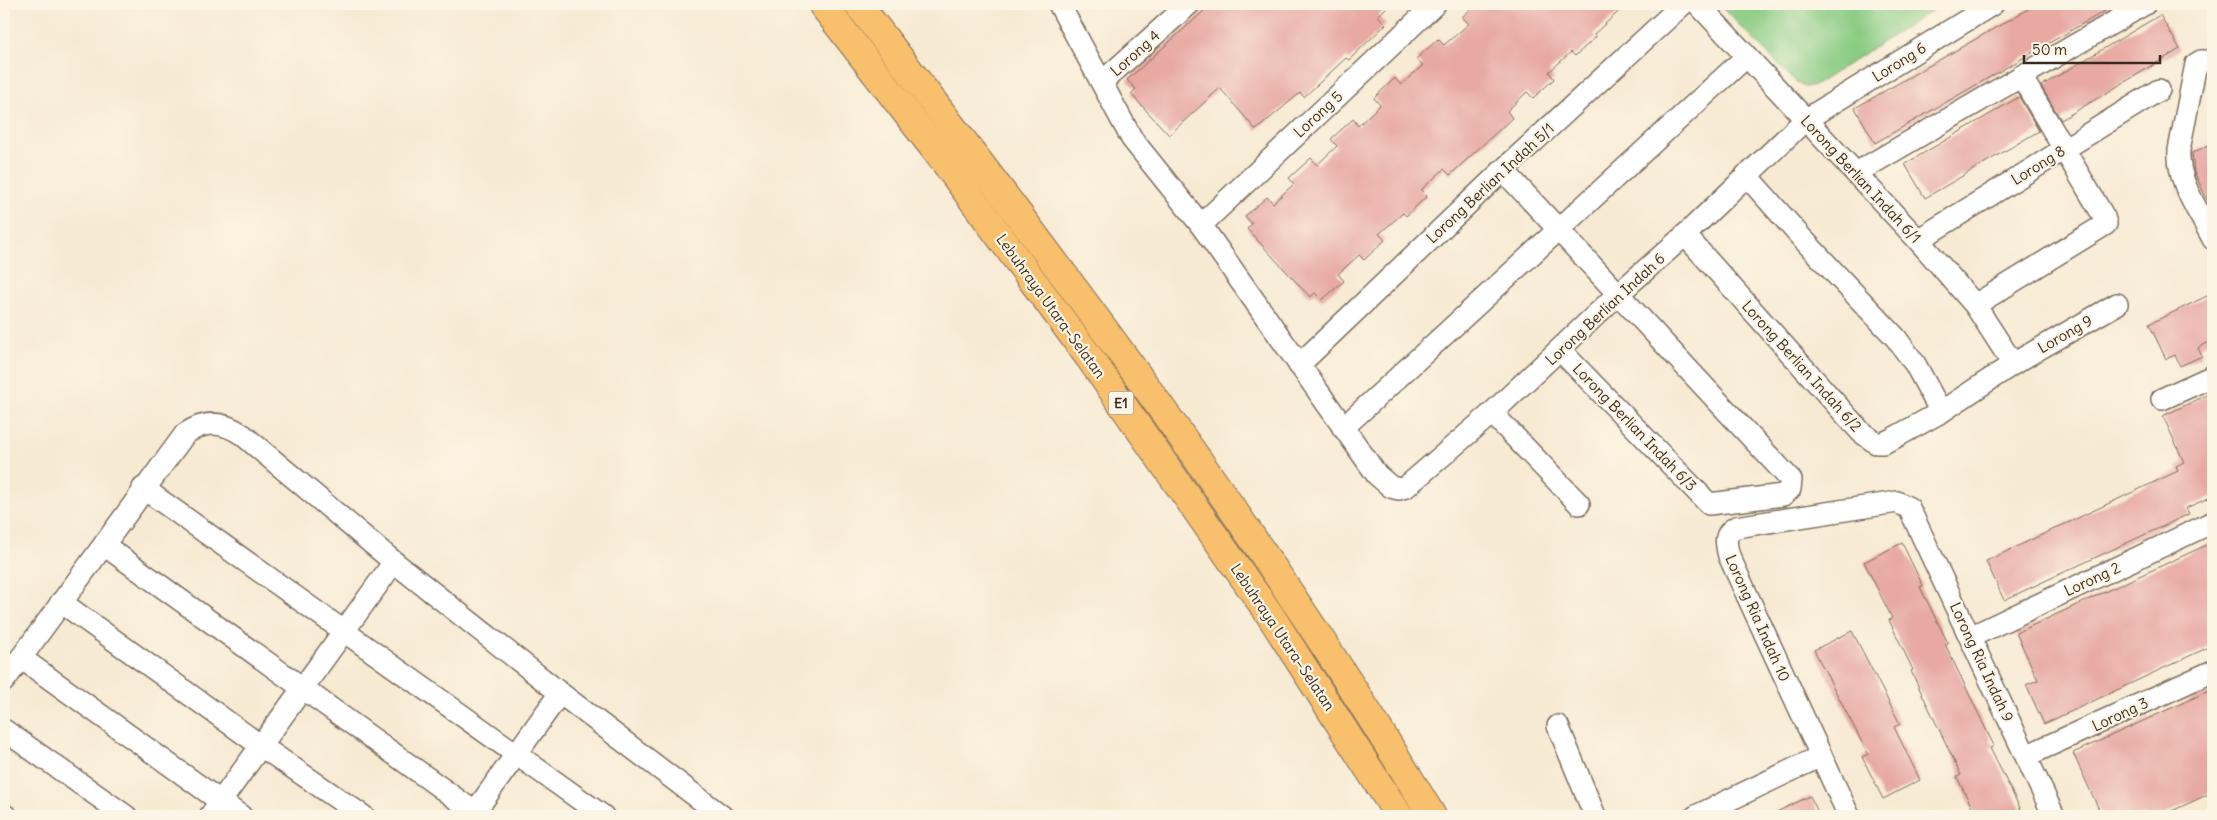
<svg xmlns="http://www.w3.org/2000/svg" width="2217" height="820" font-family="Delius,sans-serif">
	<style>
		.green { fill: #8acc84; stroke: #627b51 }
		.building { fill: #e7a9a2 }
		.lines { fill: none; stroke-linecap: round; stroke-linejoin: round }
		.minor-casing { stroke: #7d6d5d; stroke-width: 24 }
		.highway-casing { stroke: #7d6d5d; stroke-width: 30 }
		.minor { stroke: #fff; stroke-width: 21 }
		.highway { stroke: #f8bf6c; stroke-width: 28 }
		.labels { text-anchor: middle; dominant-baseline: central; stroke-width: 4.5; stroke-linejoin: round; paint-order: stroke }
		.shield { fill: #fcf5e5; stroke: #75675a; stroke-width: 1 }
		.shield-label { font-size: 14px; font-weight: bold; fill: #3b2a1e }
		.street-label { font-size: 15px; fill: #3b2a1e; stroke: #fcf5e5 }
	</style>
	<rect width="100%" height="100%" fill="#fcf5e5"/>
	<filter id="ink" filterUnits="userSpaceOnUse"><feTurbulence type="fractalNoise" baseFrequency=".02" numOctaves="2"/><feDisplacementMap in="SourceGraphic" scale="10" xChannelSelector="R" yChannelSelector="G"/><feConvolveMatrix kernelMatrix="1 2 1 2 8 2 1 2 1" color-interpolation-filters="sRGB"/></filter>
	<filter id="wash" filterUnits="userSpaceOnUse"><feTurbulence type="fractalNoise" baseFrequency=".0096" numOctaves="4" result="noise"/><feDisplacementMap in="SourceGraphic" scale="20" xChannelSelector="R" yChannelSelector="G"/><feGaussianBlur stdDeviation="1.12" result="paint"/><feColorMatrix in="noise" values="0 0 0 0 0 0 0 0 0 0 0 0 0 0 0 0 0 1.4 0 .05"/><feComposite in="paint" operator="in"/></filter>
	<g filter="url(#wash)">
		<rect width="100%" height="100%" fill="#f7ead3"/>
		<path class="green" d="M1718,4H1942L1814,86L1804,87L1795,81Z"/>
		<g id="blocks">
			<g class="building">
				<path d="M1215,4H1390L1378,16L1386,24L1349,60L1346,58L1304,97L1300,93L1256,130L1220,88L1169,135L1131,94L1136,89L1127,80L1206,9L1208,11Z"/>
				<path d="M1477,4H1627L1594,34L1596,37L1575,56L1571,52L1549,72L1554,79L1533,98L1527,92L1507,111L1512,118L1450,175L1444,169L1421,190L1427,196L1406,216L1403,213L1379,234L1385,240L1364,260L1359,255L1338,274L1344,281L1322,300L1315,293L1310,297L1247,229L1252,224L1245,216L1267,197L1273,203L1294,184L1289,178L1311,158L1317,165L1337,146L1331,139L1353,119L1358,126L1380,105L1374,98L1395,78L1401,85L1423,65L1416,59L1438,39L1444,45L1469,24L1462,17Z"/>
				<path d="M2037,4H2117L1875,143L1855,108Z"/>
				<path d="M2160,15L2180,49L2061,120L2041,86Z"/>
				<path d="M2019,97L2039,131L1925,198L1905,164Z"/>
				<path d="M2213,143V213L2194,172L2192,153Z"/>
				<path d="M2213,293V340L2198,348L2202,356L2180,366L2175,355L2166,359L2149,324Z"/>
				<path d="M2213,392V496L2186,508L2189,514L2004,600L1986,561L2178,471L2176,466L2184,462L2163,416Z"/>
				<path d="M2213,542V645L2044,724L2026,685L2038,680L2016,633Z"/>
				<path d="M1902,543L1923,586L1920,587L1948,643L1945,644L1994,746L1990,748L2024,816H1976L1957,777L1961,775L1911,671L1913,670L1889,620L1892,618L1864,562Z"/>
				<path d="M1852,631L1900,724L1894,727L1920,780L1883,799L1862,757L1868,754L1814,650Z"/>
				<path d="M2213,689V792L2161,816H2102L2073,753Z"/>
				<path d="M1810,796L1820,816H1768Z"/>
			</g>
		</g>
	</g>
	<g filter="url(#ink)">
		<use href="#blocks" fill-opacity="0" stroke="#7d6d5d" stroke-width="1"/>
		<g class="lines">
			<g class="minor-casing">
				<g id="minor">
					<path d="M1059,4L1132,139L1201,225L1377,475L1391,487L1399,489L1406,487L1492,413L1617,295L1685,235L1805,120L1993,4"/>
					<path d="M1698,4L1918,240L1975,305L2013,364"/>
					<path d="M2213,61H2201L2196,64L2179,150C2177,183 2199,211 2213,239"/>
					<path d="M1102,82L1189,4"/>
					<path d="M1503,170L1791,480L1790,489L1783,495L1709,504L1560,350"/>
					<path d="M1856,173L2145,4"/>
					<path d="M1746,175L1800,236L1896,338L1915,364L1941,412"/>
					<path d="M1201,225L1435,4"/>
					<path d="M1685,235L1861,432L1876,443H1883L1892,439L1941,412L2013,364L2117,304"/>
					<path d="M1918,240L2159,90"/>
					<path d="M1975,305L2106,224L2104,217L2021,76"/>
					<path d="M1299,365L1503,170L1683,4"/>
					<path d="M2162,399L2213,376"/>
					<path d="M1492,413L1579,504"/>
					<path d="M1343,428L1746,57"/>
					<path d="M143,488L603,816"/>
					<path d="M104,545L480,816"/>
					<path d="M61,602L261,746L363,816"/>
					<path d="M1970,637L2213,522"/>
					<path d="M21,658L241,816"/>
					<path d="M4,681L185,434C205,420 223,421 243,435L394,562L560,693L722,816"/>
					<path d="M1558,726L1595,816"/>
					<path d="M4,730L126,816"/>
					<path d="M2026,756L2213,671"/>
					<path d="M4,815L6,816"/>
					<path d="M210,816L394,562"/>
					<path d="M472,816L560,693"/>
					<path d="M1696,816L1821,756"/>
					<path d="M1849,816L1729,556C1726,544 1723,534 1736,527L1897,502L1909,508L2054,816"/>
				</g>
			</g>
			<g class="highway-casing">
				<g id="highway">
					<path d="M822,4L947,165L1089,357L1270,615L1399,816"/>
					<path d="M858,4C1060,266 1261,532 1432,816"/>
				</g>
			</g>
			<use href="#minor" class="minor"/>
			<use href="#highway" class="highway"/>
		</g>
	</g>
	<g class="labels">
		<rect class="shield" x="1108.5" y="391.5" width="25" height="23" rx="4"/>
		<g class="shield-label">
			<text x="1121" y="403">E1</text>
		</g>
		<g class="street-label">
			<text transform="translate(1135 53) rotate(-42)">Lorong 4</text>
			<text transform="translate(1899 62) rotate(-32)">Lorong 6</text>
			<text transform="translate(1318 114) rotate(-43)">Lorong 5</text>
			<text transform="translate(2038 165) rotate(-32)">Lorong 8</text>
			<text transform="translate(1861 179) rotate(47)">Lorong Berlian Indah 6/1</text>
			<text transform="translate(1490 183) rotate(-43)">Lorong Berlian Indah 5/1</text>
			<text transform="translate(1051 306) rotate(54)">Lebuhraya Utara–Selatan</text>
			<text transform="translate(1605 309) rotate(-43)">Lorong Berlian Indah 6</text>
			<text transform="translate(2065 334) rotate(-30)">Lorong 9</text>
			<text transform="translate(1802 366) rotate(48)">Lorong Berlian Indah 6/2</text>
			<text transform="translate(1635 427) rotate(46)">Lorong Berlian Indah 6/3</text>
			<text transform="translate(2092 579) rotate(-25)">Lorong 2</text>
			<text transform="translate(1758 618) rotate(66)">Lorong Ria Indah 10</text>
			<text transform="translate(1283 637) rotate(56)">Lebuhraya Utara–Selatan</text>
			<text transform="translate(1982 662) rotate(65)">Lorong Ria Indah 9</text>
			<text transform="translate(2120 714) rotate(-25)">Lorong 3</text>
		</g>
	</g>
	<rect width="2217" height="820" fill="none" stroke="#fcf5e5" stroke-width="20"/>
	<path d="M2024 55v8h136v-8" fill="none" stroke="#3b2a1e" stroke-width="2.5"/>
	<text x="2032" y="55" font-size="15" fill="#3b2a1e" stroke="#fcf5e5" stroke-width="4" paint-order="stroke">50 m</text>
</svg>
